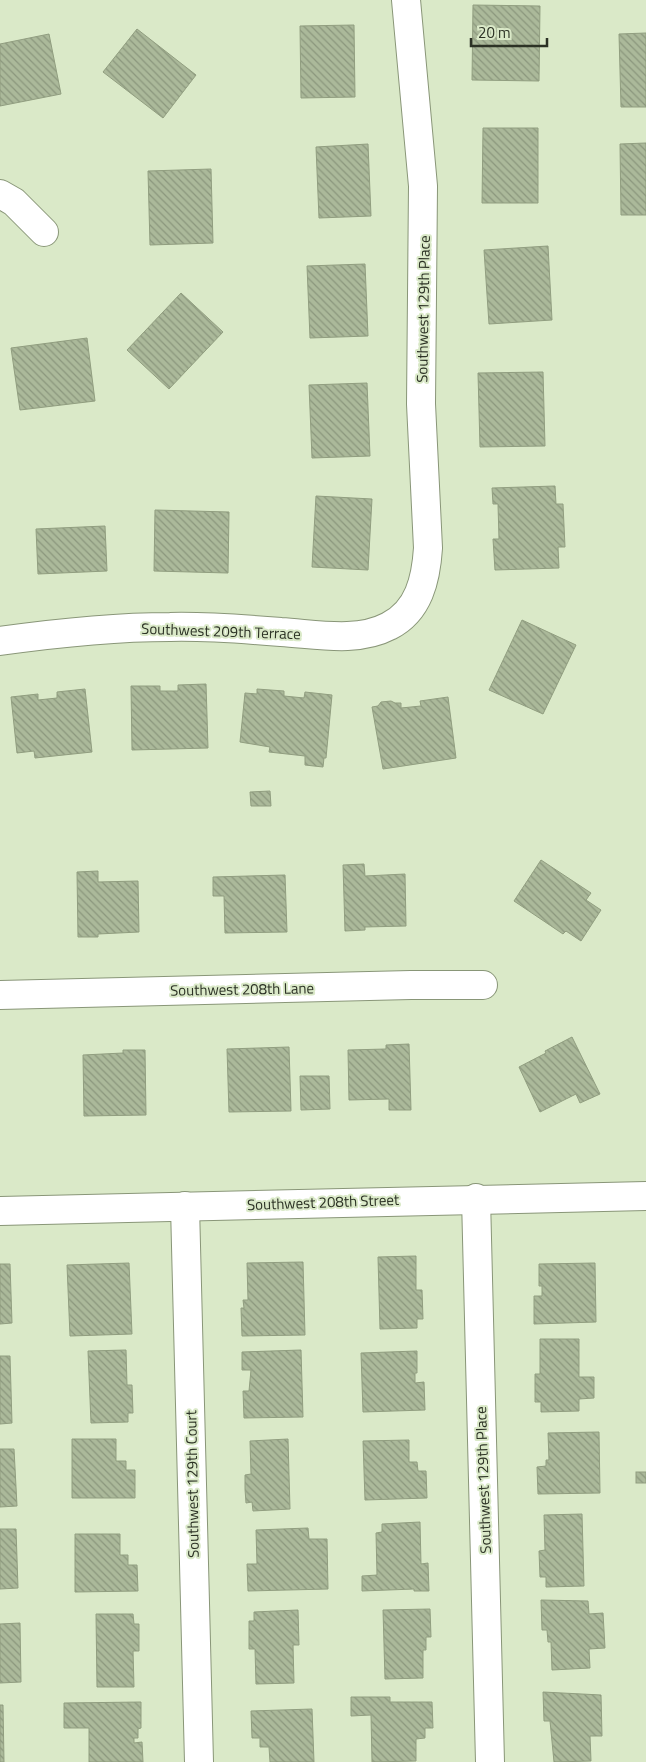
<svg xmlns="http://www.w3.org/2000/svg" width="646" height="1762" font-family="'Titillium Web',sans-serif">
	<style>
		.building { fill: url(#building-back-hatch); stroke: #919e80 }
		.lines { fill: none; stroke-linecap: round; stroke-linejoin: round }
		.minor-casing { stroke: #899678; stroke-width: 30 }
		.minor { stroke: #fff; stroke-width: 28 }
		.labels { text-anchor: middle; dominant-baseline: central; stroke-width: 4; stroke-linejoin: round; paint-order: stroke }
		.street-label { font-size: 15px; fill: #2c3225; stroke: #dae9c8 }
	</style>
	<defs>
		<pattern id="building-back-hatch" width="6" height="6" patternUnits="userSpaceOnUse" patternTransform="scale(1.25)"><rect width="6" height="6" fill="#abb99a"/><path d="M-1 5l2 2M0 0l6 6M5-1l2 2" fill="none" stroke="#8b977d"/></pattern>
	</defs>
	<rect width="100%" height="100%" fill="#dae9c8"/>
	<g class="building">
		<path d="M473,5L540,6L539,81L472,80Z"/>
		<path d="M354,25L355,97L301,98L300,26Z"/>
		<path d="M137,29L196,75L163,118L103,72Z"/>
		<path d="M646,33V107H621L619,34Z"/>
		<path d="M49,34L61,94L0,106V44Z"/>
		<path d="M483,128H538V203H482Z"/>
		<path d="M646,143V215H621L620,144Z"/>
		<path d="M368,144L371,216L319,218L316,147Z"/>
		<path d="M211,169L213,243L150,245L148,171Z"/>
		<path d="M548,246L552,320L489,324L484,250Z"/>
		<path d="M365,264L368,336L310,338L307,266Z"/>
		<path d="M181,293L223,332L169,389L127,350Z"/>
		<path d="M87,338L95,401L20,410L11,348Z"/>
		<path d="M543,372L545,446L480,447L478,373Z"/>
		<path d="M367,383L370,456L312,458L309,385Z"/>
		<path d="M555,486L556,504H563L565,547H558L559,568L495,570L493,539H499L498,504H493L492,488Z"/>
		<path d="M316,496L372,499L368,570L312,567Z"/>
		<path d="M155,510L229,512L228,573L154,571Z"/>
		<path d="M105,526L107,571L38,574L36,529Z"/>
		<path d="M522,620L576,645L543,714L489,690Z"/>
		<path d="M206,684L208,748L132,750L131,686H160V691H178V685Z"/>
		<path d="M85,689L92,752L35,758L34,751L17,753L11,697L38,694V700L57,698V692Z"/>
		<path d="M257,689L284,691V696L304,698L305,692L332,695L326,758H324L323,767L305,765V756L269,752L270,747L240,742L245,693L257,694Z"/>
		<path d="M448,697L456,758L383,769L372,707L378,706L381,702L391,701L395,703H401V708L421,706L420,701Z"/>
		<path d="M270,791L271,806H251L250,792Z"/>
		<path d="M541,860L591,893L586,900L601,910L581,941L566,931L563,934L514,901Z"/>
		<path d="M364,864L365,876L405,874L406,926L365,927V930L345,931L343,865Z"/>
		<path d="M98,871V882L138,881L139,932L98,934V937H78L77,872Z"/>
		<path d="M285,875L287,932L225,933L224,896H213V877Z"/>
		<path d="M572,1037L600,1094L580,1103L576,1094L540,1112L519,1067L546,1053L545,1051Z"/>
		<path d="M409,1044L411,1110H389V1099L349,1100L348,1050L386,1049V1045Z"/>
		<path d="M289,1047L291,1111L229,1112L227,1049Z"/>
		<path d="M123,1050H145L146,1115L84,1116L83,1055L123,1053Z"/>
		<path d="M300,1076H329L330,1109L301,1110Z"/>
		<path d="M416,1256V1290H422L423,1319H417V1328L380,1329L378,1257Z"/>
		<path d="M303,1262L305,1335L242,1336L241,1308H244L243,1300H248L247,1263Z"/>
		<path d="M129,1263L132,1334L70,1336L67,1265Z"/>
		<path d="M595,1263L596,1322L534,1324V1296H542V1286H539V1264Z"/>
		<path d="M0,1264H10L12,1323L0,1324Z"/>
		<path d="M540,1339H579V1377H594V1398L579,1399V1411L541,1412V1402H535V1374H540Z"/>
		<path d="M126,1350L127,1385H132L133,1413H128V1422L91,1423L88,1351Z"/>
		<path d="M301,1350L303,1417L244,1418L243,1391H249L251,1370H242V1352Z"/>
		<path d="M417,1351V1373H415V1383L424,1382L425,1410L363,1412L361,1353Z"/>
		<path d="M0,1356H10L12,1423L0,1424Z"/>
		<path d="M599,1432L600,1493L538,1494L537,1467L546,1466V1460H549L548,1433Z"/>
		<path d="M72,1439H116V1461H126V1470H135V1498H72Z"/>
		<path d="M288,1439L290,1509L253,1511L252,1502L246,1503L245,1489V1475L251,1474L250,1441Z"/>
		<path d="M409,1440V1462H417L418,1471H426L427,1498L365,1500L363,1441Z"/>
		<path d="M0,1449H14L17,1506L0,1507Z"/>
		<rect x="636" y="1472" width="10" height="11"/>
		<path d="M582,1514L584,1586L546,1587V1577H540L539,1551L545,1550L544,1515Z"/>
		<path d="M420,1522L421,1564L428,1563L429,1591H414V1589L362,1591V1576L377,1575L376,1533L382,1532V1524Z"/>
		<path d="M308,1528L309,1539H327L328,1589L248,1591L247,1564H257L256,1530Z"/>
		<path d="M0,1529H16L18,1588L0,1589Z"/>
		<path d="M75,1534H120V1555H128V1565H137L138,1591L75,1592Z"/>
		<path d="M541,1600L588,1601L589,1614L603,1613L605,1648L589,1649L590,1668L552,1670L551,1642H548L547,1630H542Z"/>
		<path d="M430,1609L431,1637H426V1650H423V1678L385,1679L383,1610Z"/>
		<path d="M298,1610L299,1645H293L294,1683L256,1684L255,1649H249V1621H254V1612Z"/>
		<path d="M96,1614H133L134,1624H139V1651H133L134,1687H97Z"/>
		<path d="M20,1623L21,1682L0,1683V1624Z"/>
		<path d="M543,1692L601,1695L602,1736H590L591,1761L554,1762L550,1721H544Z"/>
		<path d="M351,1697H390V1702H432L433,1728H425V1738L416,1739V1761L372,1762L371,1715L351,1716Z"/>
		<path d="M141,1702V1728L138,1729V1738H134V1743L142,1742L143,1762H89V1728H64V1703Z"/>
		<path d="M0,1705H3L4,1762H0Z"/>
		<path d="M312,1709L314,1762H270L269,1747H260V1738H252L251,1711Z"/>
	</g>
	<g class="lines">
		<g class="minor-casing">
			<g id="minor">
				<path d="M0,194L14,202L44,232"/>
				<path d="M0,641C57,633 113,627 170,627C207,626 244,629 281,632C316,634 357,643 389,626C419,611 426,579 428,548L421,404L423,186L406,0"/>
				<path d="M0,995L411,985H483"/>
				<path d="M476,1198L490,1762"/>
				<path d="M185,1206L199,1762"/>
				<path d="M0,1211L646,1196"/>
			</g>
		</g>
		<use href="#minor" class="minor"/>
	</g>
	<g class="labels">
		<g class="street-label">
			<text transform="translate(423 309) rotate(-89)">Southwest 129th Place</text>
			<text transform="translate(221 631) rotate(2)">Southwest 209th Terrace</text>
			<text transform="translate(242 989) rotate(-1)">Southwest 208th Lane</text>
			<text transform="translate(323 1202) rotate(-2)">Southwest 208th Street</text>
			<text transform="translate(483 1480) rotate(-92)">Southwest 129th Place</text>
			<text transform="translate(192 1484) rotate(-91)">Southwest 129th Court</text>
		</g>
	</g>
	<path d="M471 38v8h76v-8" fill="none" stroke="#2c3225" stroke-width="2.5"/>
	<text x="478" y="38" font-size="15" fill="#2c3225" stroke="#dae9c8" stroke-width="4" paint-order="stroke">20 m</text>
</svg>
